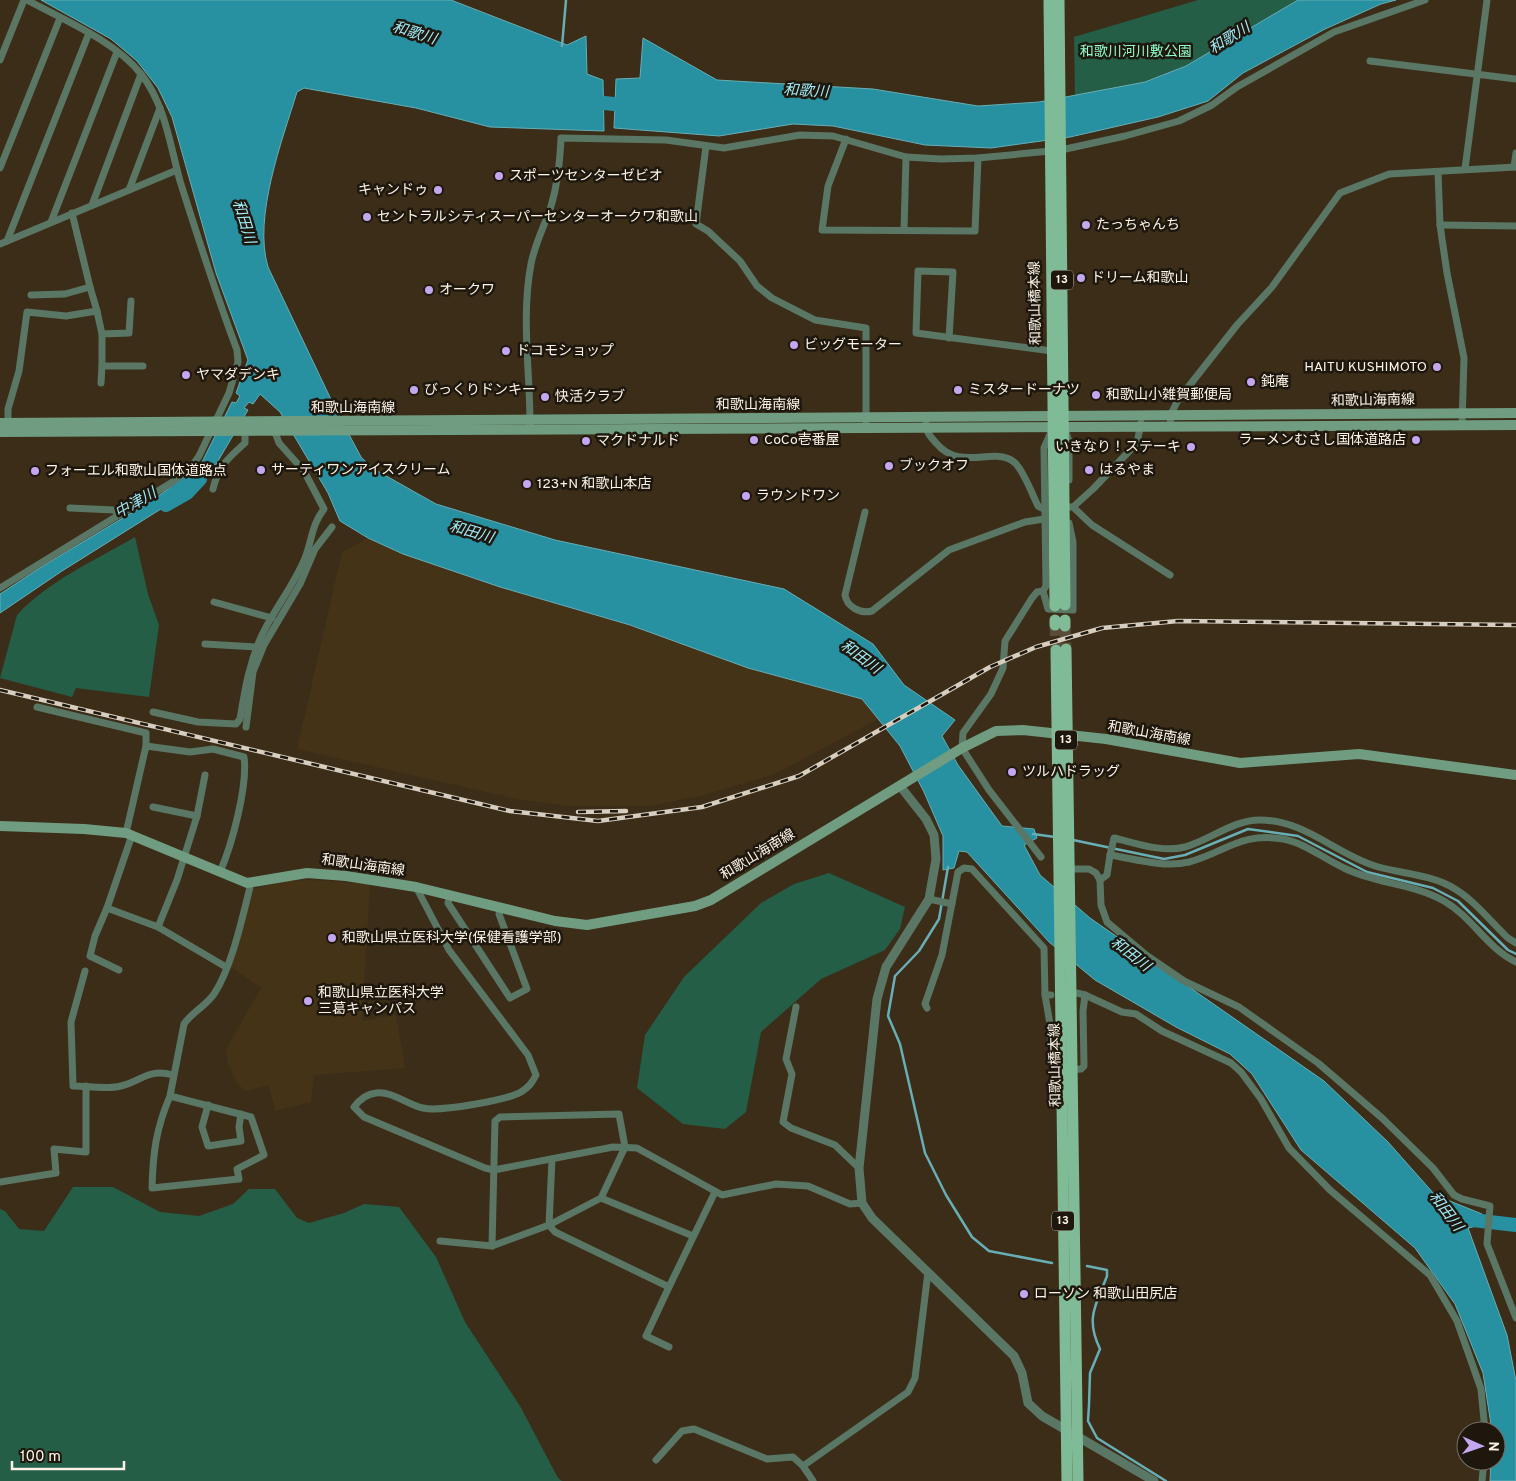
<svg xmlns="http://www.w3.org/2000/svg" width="1516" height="1481" font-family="Overpass,'Noto Sans JP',sans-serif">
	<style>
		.built { fill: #453317 }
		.green { fill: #245e47 }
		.water { fill: #2790a1; stroke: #67aeb6 }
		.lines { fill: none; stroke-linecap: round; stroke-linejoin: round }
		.stream { stroke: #67aeb6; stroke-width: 2.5 }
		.river { stroke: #2790a1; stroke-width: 14 }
		.primary-tunnel { stroke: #584b37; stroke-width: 11; stroke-dasharray: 11 5.5; stroke-linecap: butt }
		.minor { stroke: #5a7664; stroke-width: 7 }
		.tertiary { stroke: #5a7664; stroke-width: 9 }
		.secondary { stroke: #709d81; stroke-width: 10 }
		.primary { stroke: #80bb97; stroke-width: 11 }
		.rail-casing { stroke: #d8cebf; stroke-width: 4.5 }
		.rail { stroke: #1d170d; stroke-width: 2.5; stroke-dasharray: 8; stroke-linecap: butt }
		.poi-dot { fill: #c5a7f1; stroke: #1d170d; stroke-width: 2 }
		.labels { text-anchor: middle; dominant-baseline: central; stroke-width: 5; stroke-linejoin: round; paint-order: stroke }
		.shield { fill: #1d170d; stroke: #b9b1a5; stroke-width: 1 }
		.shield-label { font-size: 12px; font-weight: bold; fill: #fcf3e6 }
		.park-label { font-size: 14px; fill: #8cfdce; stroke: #1d170d }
		.poi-label { font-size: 14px; fill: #fcf3e6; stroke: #1d170d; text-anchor: start }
		.street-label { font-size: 14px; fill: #fcf3e6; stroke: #1d170d }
		.water-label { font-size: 15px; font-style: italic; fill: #a0e9f7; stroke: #1d170d }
	</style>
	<rect width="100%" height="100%" fill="#3b2d18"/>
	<g class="built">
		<path d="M368,538L403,554L500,587L630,625L748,668L862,699L878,719L775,774L704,795L649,806H567L517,799L297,749L342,552Z"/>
		<path d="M311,880L370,884L362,1021L396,1015L405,1068L314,1075L311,1102L275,1111L269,1085L245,1091L237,1083L228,1064L226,1049L261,988L231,967L252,889L289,881Z"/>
	</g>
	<g class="green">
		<path d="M1198,0H1298L1186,66L1145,82L1075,96L1074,37Z"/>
		<path d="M135,537L148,594L159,625L149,697L76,688L72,697L0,678L17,615C48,581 96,560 135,537Z"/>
		<path d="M829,873L905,907L900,929L885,950L821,979L761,1032L746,1112L725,1129L683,1124L637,1088L645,1035L684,977L761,903L794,884Z"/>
		<path d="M73,1187H113L160,1212L199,1216L233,1204L249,1189H275L297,1218L309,1223L344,1213L364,1204L399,1207L436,1257L465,1322L520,1406L558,1478L562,1481H0V1209L5,1211L19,1229L44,1231Z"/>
	</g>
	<g class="water">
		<path d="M41,0H451L567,45L586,36L587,74L603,80L604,131L490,127L416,108L304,88L297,92C282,141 253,217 268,267L337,412L361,457L372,468L436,504L555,540L784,589L873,644L904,685L955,720L942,736L958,765L1002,826L1034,829L1037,838L1024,845L1040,875L1090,918L1324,1081L1388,1142L1435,1195L1482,1214L1481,1225L1468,1228L1507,1335L1516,1381V1481H1490L1491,1461H1496V1431H1492L1483,1373L1455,1304L1415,1248L1301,1150L1252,1074L1230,1054L1176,1027L1095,980L1049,942L967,852L959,851L954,868L943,870V836L924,792L900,746L862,699L748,668L630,625L500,587L403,554L368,538L340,521L328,493L280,412L260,394L253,404L249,402L244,408L248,410L215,466L196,487L62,571L0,613V594L43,566L156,498L201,464L232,402L236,403L240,396L236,393L248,360L216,273L172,117L158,88L137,61L111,39Z"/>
		<path d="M1298,0H1396L1381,4L1325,29L1243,73L1208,101L1158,117L1070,137L991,148L925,145L833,126L793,124L719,136L614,128L616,79L640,78L643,38L717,80L873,89L978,106L1039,102L1145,82L1186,66Z"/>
	</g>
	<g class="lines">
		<g class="stream">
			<path d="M562,46L566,0"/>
			<path d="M1033,834L1055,837"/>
			<path d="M1073,840L1164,859L1185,855L1248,829L1298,836L1367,872L1433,888L1458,901L1508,950L1516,954"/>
			<path d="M948,867L939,919L919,951L895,976L888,1016L900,1044L925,1153L946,1195L972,1237L989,1251L1052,1263"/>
			<path d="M1087,1266L1107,1270V1276C1096,1305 1085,1318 1100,1349L1090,1373L1089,1405L1088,1421L1097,1438L1166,1481"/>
		</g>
		<g class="river">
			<path d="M585,101L633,106"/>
			<path d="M166,505L187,493L200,479"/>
			<path d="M1464,1219L1516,1225"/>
		</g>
		<g class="primary-tunnel">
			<path d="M1055,625L1056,650"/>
			<path d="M1065,626L1066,649"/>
		</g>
		<g class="minor">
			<path d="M0,60L24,0"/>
			<path d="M1370,61L1516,79"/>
			<path d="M846,139L828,186L822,230L975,231L978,158"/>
			<path d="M706,146L696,224L708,231L740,261L757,286L772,298L815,320L866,328V421"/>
			<path d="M1514,167L1516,153"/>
			<path d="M0,168L60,18"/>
			<path d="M1465,169L1487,0"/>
			<path d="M1438,172L1440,225L1447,273L1464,358L1462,424"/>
			<path d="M129,190L160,108"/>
			<path d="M92,205L141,74"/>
			<path d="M72,213L90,287"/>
			<path d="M51,222L117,52"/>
			<path d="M1440,225L1516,226"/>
			<path d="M904,230L906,157"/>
			<path d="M7,241L89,33"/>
			<path d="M0,244L177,170"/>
			<path d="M31,295L65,294L90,287L97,311"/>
			<path d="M949,338L953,272L918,271L916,333L1052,351"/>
			<path d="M102,366V334L129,333L131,301"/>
			<path d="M101,383L102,366H143"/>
			<path d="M926,423C926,433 930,436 936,443C960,472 994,446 1014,462C1023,469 1033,496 1038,506L1044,509"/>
			<path d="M530,424C530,370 521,317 531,264C535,243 545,225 551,206C558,183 560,161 561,138L666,140L724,148L800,135L833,136L906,157L941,159L978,158L1061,150L1125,136L1179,121L1212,105L1237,87L1334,32L1425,0"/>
			<path d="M1171,426L1170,416L1178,400L1237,325L1272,287L1340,193L1389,174L1516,167"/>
			<path d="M8,427V409L19,371L27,312L66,316L97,311L102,334"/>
			<path d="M1051,432L1044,448L1046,586L1043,591L1048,609L1073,610V542L1069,523"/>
			<path d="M1066,432L1069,441V480"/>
			<path d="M213,489C218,467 228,458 245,443V431"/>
			<path d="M1069,507H1073L1092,525L1170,575"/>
			<path d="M1073,507L1093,489L1137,443L1141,423"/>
			<path d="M70,508L114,510L120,514"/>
			<path d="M865,512L845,595C847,607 860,614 872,611L949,550L1025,522L1044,519"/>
			<path d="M0,588L171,483L189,470L199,456L229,393L238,362L237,350C216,294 198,238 180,181C170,145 165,104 141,74C115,41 64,20 27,0"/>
			<path d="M214,602L272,618"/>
			<path d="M205,644L258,647"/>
			<path d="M37,707L146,733V746"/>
			<path d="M153,712L198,722L236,724L240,719C245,689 249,663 262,635C275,608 294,585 305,558C312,540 312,524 324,509L304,471L279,443L273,427"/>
			<path d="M246,727L253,672L264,645L300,584L315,549L332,527"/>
			<path d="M197,816L205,775"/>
			<path d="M126,833L146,746L190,752L213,749L244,757C248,785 232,845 220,872"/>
			<path d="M1110,855L1114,838C1136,843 1162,853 1185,847C1210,840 1233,820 1260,820C1304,820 1335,853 1375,866C1401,874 1432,874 1455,889C1475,901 1491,922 1508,938L1516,943"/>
			<path d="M1041,857L989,790L962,748L963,733L991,694L1003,668L1005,641L1032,598L1037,592L1043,591"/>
			<path d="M1066,869H1089L1096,873L1100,880L1101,905L1107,922L1146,955L1184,981L1239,1007L1318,1063L1382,1118L1433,1168L1454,1195L1462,1199L1490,1206L1487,1244L1516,1318"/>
			<path d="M1100,880L1107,875L1110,855C1135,859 1164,868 1189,862C1226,852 1240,832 1283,839C1305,843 1324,859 1344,868C1376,884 1413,883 1444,901C1472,917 1487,948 1516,962"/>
			<path d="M416,887L449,950L528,1055L536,1075C532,1083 529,1087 521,1092C507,1100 440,1112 423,1108C407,1105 393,1091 376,1093C366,1094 360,1099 354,1107L364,1117L485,1168L494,1170L613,1147L637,1148L722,1195L776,1184L808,1186L850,1204L862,1203"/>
			<path d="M450,895L448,903L510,998L527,989L499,914L501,908"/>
			<path d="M929,899L952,904"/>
			<path d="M107,908L158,927L177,880L197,816L153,807"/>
			<path d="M158,927L226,967"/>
			<path d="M119,970L90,956L95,936L107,908L132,835"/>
			<path d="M85,971L71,1022L73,1086C88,1086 106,1090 121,1086C142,1081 148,1068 173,1075"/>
			<path d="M1077,993L1085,995L1122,1012L1136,1014L1162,1031L1231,1063L1241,1072L1261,1099L1289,1148L1330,1190L1430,1275L1457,1321L1481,1389L1485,1431"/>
			<path d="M1045,995L1050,1024L1053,1067L1061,1071"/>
			<path d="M796,1007L786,1059L792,1074L783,1122L791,1128L835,1145L859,1168"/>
			<path d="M927,1008L925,1004L942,955L958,872L964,868L972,869L1044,948L1045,995H1051"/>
			<path d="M1071,1070L1081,1069L1084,1066L1083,1011L1085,995"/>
			<path d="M170,1096C156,1129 153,1152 152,1188L239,1179L237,1169L264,1155L251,1117L170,1096L184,1024C192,1012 206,1006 214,994C232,967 243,915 251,883"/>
			<path d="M208,1105L202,1127L208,1146L241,1141L239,1127L241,1114"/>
			<path d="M552,1159L549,1225L555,1232L669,1287L715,1192"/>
			<path d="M0,1182L56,1173L54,1149L86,1152V1086"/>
			<path d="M440,1241L492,1246L549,1225L601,1198L693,1236"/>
			<path d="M492,1246L495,1121L500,1117L619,1114L625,1147L601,1198"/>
			<path d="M669,1287L646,1336L669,1347"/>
			<path d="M656,1460L682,1431L694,1429L767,1459L793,1457L803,1466L813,1481"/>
			<path d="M803,1466L908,1392L915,1378L928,1272"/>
			<path d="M1482,1481L1484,1461"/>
		</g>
		<path class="tertiary" d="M900,786L926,819L934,835L936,859L929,899L886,967L877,999L859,1168L862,1203L872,1218L1014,1356L1022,1373L1028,1403L1042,1416L1154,1481"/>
		<g class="secondary">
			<path d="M0,423L1516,413"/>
			<path d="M0,432L1516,425"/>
			<path d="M0,826L84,829L126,833L247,883L307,873L346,876L416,887L555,921L587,925L695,906L711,900L962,748L996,731L1023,730L1106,739L1240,763L1359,754L1516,775"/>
		</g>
		<g class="primary">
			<path d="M1049,0L1055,606"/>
			<path d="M1059,0L1065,605"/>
			<path d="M1055,620V625"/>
			<path d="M1065,626V620"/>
			<path d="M1066,649L1078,1481"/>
			<path d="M1056,650L1067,1481"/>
		</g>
		<g class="rail-casing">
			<g id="rail">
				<path d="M0,690L510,811L598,821L702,807L799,776L990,667L1036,647L1102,628L1178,621L1516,625"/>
				<path d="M578,812L626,811"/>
			</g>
		</g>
		<use href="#rail" class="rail"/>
	</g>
	<g class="poi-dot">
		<circle cx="499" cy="176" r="5"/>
		<circle cx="438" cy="190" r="5"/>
		<circle cx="367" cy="217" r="5"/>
		<circle cx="1086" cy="225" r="5"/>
		<circle cx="1081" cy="278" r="5"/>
		<circle cx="429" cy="290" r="5"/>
		<circle cx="794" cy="345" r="5"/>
		<circle cx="506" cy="351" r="5"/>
		<circle cx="1437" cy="367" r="5"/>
		<circle cx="186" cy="375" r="5"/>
		<circle cx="1251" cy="382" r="5"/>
		<circle cx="414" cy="390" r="5"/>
		<circle cx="958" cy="390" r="5"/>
		<circle cx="1096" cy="395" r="5"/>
		<circle cx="545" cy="397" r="5"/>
		<circle cx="754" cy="440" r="5"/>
		<circle cx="1416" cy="440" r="5"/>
		<circle cx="586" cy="441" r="5"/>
		<circle cx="1191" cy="447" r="5"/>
		<circle cx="889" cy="466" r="5"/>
		<circle cx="261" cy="470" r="5"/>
		<circle cx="1089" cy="470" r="5"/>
		<circle cx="35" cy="471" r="5"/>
		<circle cx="527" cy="484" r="5"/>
		<circle cx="746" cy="496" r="5"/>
		<circle cx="1012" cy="772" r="5"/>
		<circle cx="332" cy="938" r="5"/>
		<circle cx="308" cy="1001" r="5"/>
		<circle cx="1024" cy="1294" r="5"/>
	</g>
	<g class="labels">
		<g class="shield">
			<rect x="1051" y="270.5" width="22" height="19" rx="4"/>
			<rect x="1055" y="730.5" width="22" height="19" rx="4"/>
			<rect x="1052" y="1211.5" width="22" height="19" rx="4"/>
		</g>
		<g class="shield-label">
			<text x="1062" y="280">13</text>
			<text x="1066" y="740">13</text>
			<text x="1063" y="1221">13</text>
		</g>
		<g class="park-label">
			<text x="1136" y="52">和歌川河川敷公園</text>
		</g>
		<g class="poi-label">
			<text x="509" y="176">スポーツセンターゼビオ</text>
			<text x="428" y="190" text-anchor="end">キャンドゥ</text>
			<text x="377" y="217">セントラルシティスーパーセンターオークワ和歌山</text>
			<text x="1096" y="225">たっちゃんち</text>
			<text x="1091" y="278">ドリーム和歌山</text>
			<text x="439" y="290">オークワ</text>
			<text x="804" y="345">ビッグモーター</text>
			<text x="516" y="351">ドコモショップ</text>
			<text x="1427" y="367" text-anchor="end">HAITU KUSHIMOTO</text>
			<text x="196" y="375">ヤマダデンキ</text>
			<text x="1261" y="382">鈍庵</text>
			<text x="424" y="390">びっくりドンキー</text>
			<text x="968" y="390">ミスタードーナツ</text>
			<text x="1106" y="395">和歌山小雑賀郵便局</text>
			<text x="555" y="397">快活クラブ</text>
			<text x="764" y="440">CoCo壱番屋</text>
			<text x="1406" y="440" text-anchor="end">ラーメンむさし国体道路店</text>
			<text x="596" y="441">マクドナルド</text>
			<text x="1181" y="447" text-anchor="end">いきなり！ステーキ</text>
			<text x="899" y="466">ブックオフ</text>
			<text x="271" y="470">サーティワンアイスクリーム</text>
			<text x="1099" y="470">はるやま</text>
			<text x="45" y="471">フォーエル和歌山国体道路点</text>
			<text x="537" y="484">123+N 和歌山本店</text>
			<text x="756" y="496">ラウンドワン</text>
			<text x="1022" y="772">ツルハドラッグ</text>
			<text x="342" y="938">和歌山県立医科大学(保健看護学部)</text>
			<text x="318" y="993">和歌山県立医科大学<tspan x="318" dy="16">三葛キャンパス</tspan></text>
			<text x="1034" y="1294">ローソン 和歌山田尻店</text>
		</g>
		<g class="street-label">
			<text transform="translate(1036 303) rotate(-91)">和歌山橋本線</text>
			<text transform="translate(1373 401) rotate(-1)">和歌山海南線</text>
			<text x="758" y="405">和歌山海南線</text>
			<text x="353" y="408">和歌山海南線</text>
			<text transform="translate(1149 734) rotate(10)">和歌山海南線</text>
			<text transform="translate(758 855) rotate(-31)">和歌山海南線</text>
			<text transform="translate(363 866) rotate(8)">和歌山海南線</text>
			<text transform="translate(1056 1065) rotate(-91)">和歌山橋本線</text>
		</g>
		<g class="water-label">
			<text transform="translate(414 34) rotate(17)">和歌川</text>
			<text transform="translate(1230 39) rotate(-32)">和歌川</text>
			<text transform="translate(806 92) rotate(3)">和歌川</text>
			<text transform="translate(243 222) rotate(73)">和田川</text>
			<text transform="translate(136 504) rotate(-30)">中津川</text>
			<text transform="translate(471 533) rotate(16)">和田川</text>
			<text transform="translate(860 658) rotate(36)">和田川</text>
			<text transform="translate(1130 955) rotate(38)">和田川</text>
			<text transform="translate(1445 1212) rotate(53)">和田川</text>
		</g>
	</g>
	<g transform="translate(1481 1446) rotate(92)"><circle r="24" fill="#1d170d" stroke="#766f64"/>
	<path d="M0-4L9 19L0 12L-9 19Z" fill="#c5a7f1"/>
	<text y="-8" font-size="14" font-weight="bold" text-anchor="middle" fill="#fcf3e6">N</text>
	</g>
	<path d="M12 1461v8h112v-8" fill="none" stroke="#fcf3e6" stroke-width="2.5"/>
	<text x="20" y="1461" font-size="15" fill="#fcf3e6" stroke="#1d170d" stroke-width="4" paint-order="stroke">100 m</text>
</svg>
